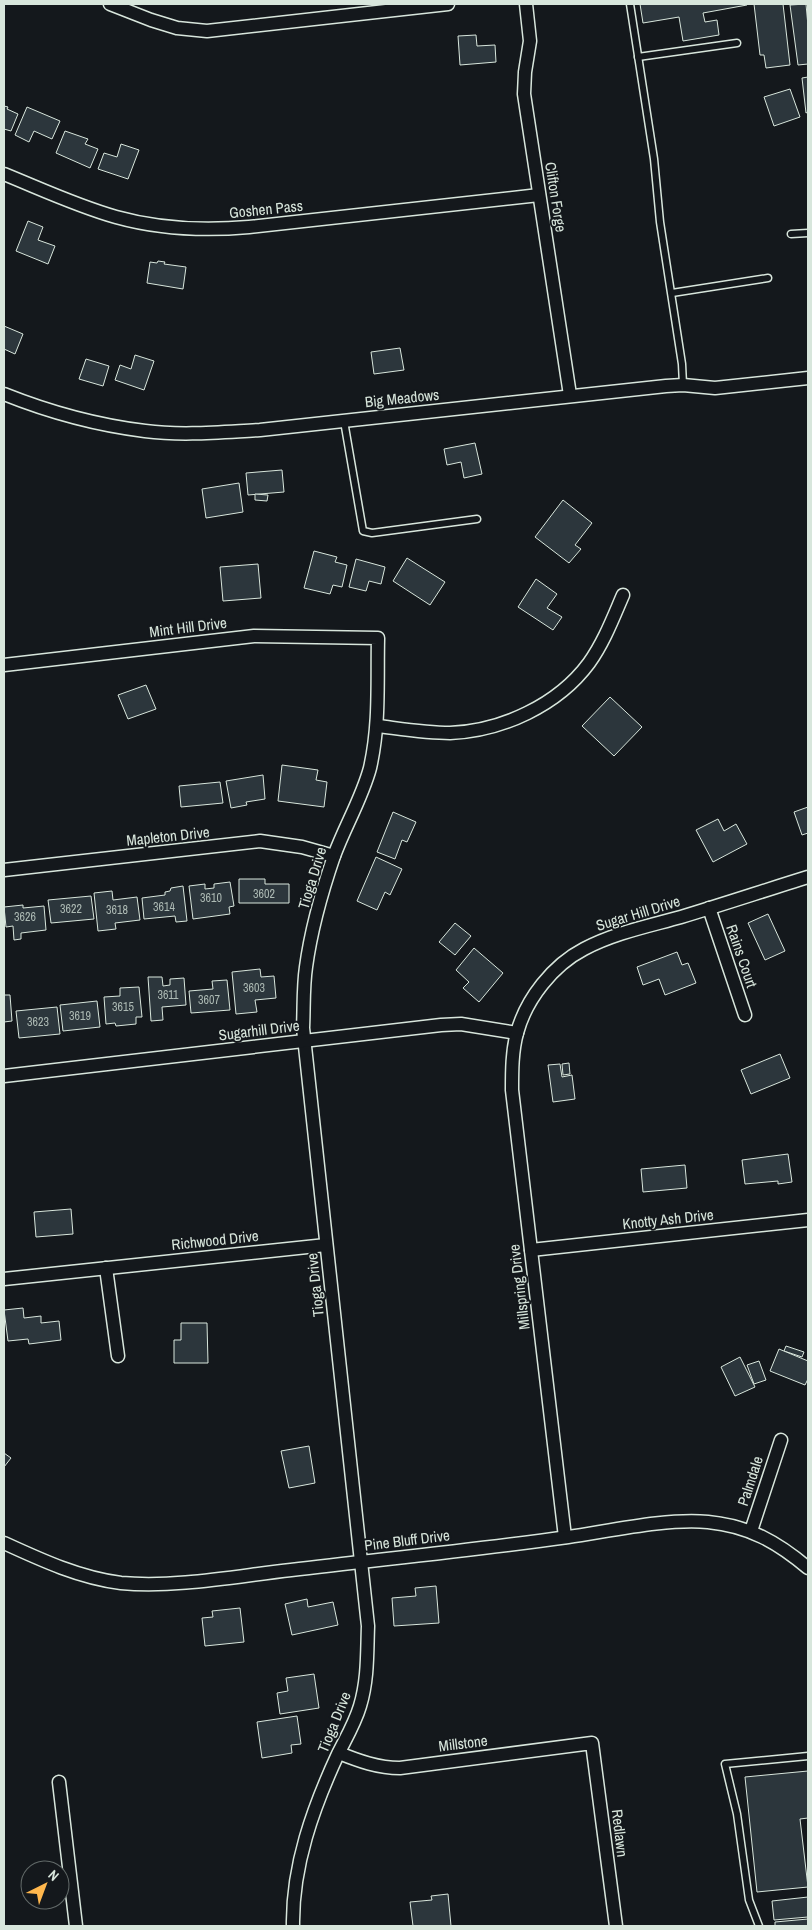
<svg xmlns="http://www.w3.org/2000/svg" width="812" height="1930" font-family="'Archivo Narrow',sans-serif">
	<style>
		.building { fill: #2c363c; stroke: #d8e6dc }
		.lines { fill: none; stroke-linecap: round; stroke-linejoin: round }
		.service-casing { stroke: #d8e6dc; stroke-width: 9 }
		.minor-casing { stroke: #d8e6dc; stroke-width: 15 }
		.service { stroke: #14181c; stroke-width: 6 }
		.minor { stroke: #14181c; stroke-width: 12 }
		.labels { text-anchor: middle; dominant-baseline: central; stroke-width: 4; stroke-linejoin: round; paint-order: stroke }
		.number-label { font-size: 12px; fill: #adbab4 }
		.street-label { font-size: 15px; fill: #d8e6dc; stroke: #14181c }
	</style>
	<rect width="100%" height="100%" fill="#14181c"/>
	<g class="building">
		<path d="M640,4H746L747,5L703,13L705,22L717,20L719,35L683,41L679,17L643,23Z"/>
		<path d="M754,4H783L790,65L766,68L764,55H760Z"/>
		<path d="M806,4L808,26V64L798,65L790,5Z"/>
		<path d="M476,35L477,46L495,45L496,62L460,65L458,36Z"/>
		<path d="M808,77V112L806,113L802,78Z"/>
		<path d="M790,89L800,117L774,126L764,97Z"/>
		<path d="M4,106L8,107L7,109L18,114L11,131L4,129Z"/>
		<path d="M27,107L60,121L52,139L34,131L29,142L15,135Z"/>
		<path d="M65,131L88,139L85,144L98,149L90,168L56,153Z"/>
		<path d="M121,144L139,150L128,179L98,169L104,153L117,157Z"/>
		<path d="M28,221L43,227L38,240L55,246L48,264L16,251Z"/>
		<path d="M158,261L165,262L164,264L186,267L183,289L147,283L150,262L157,263Z"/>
		<path d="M4,326L23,334L15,354L4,349Z"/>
		<path d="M400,348L404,370L374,374L371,352Z"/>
		<path d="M135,355L154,361L144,390L115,380L120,365L131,369Z"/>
		<path d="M86,359L109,366L103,386L79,379Z"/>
		<path d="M475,443L482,474L464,478L461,462L447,465L444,449Z"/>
		<path d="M282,470L284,492L248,495L246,473Z"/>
		<path d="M239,483L243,512L206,518L202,489Z"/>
		<path d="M255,494L268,495L267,501L255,500Z"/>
		<path d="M563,500L592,523L575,545L581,549L569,563L535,537Z"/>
		<path d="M314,551L337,557L335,562L347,565L342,587L333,585L330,594L304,588Z"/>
		<path d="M407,558L445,582L430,605L393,581Z"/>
		<path d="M356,559L385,567L381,584L369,581L366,591L349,587Z"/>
		<path d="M258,564L261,598L223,601L220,567Z"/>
		<path d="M536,579L557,594L547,608L562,617L553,630L518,607Z"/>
		<path d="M146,685L156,709L128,719L118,695Z"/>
		<path d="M610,697L642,727L614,756L582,726Z"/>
		<path d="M282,765L318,770L316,780L327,782L324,807L278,801Z"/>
		<path d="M263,775L265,799L246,802L247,805L231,808L226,781Z"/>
		<path d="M220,782L223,803L181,807L179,786Z"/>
		<path d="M808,807V833L802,835L794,812Z"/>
		<path d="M393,812L416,822L407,842L402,840L395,859L377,852Z"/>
		<path d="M718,819L724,831L736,824L747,844L713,862L696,830Z"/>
		<path d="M376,857L402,869L390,895L385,892L377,910L357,901Z"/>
		<path d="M239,879H265V884H289V903H239Z"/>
		<path d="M230,882L234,906L229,907L230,914L193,919L189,886L205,884V889L214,888V884Z"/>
		<path d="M183,886L187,921L176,922L175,916L144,919L142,898L165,895V892L170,891L171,888Z"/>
		<path d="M112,891L113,900L137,897L140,920L115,923L116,929L98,931L94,893Z"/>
		<path d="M91,896L94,919L51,923L48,900Z"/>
		<path d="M23,905V908L44,906L46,930L21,933V939L14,940L13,926L6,927L4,907Z"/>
		<path d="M768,914L785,951L765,960L748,923Z"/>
		<path d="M455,923L471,936L455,955L439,942Z"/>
		<path d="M474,948L503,973L479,1002L463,988L469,982L456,970Z"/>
		<path d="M677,952L682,965L688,963L696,983L665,995L659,979L643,985L637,967Z"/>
		<path d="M260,969L261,977L274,976L276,998L255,1000L257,1012L236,1014L232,972Z"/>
		<path d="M148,977H162L163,986L170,985V979L184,978L186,1005L162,1007L163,1020L151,1021Z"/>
		<path d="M227,980L230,1010L191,1013L189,991L213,989L212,981Z"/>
		<path d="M139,987L142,1017H136V1024L116,1026L115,1023L106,1024L104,997L120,996V988Z"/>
		<path d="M4,995H10L12,1021L4,1022Z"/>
		<path d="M97,1001L100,1027L63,1031L60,1005Z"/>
		<path d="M57,1007L60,1034L19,1038L16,1011Z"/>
		<path d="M780,1054L790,1078L751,1094L741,1070Z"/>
		<path d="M569,1063L570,1074L563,1075L562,1064Z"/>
		<path d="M560,1064L562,1077L572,1075L575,1099L553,1102L548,1065Z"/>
		<path d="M788,1154L792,1182L778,1184V1181L745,1184L742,1160Z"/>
		<path d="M685,1165L687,1188L643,1192L641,1169Z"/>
		<path d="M71,1209L73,1234L36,1237L34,1212Z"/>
		<path d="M23,1308L24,1318L41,1316V1323L59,1321L61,1340L29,1344L28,1339L8,1341L4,1310Z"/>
		<path d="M181,1323H207L208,1363H174V1340H181Z"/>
		<path d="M786,1346L804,1352L802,1357L784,1351Z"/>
		<path d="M779,1349L808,1361V1379L805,1385L770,1371Z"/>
		<path d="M740,1357L755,1387L735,1396L721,1367Z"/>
		<path d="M759,1361L766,1380L754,1384L747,1365Z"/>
		<path d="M309,1446L315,1483L289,1488L281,1451Z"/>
		<path d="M4,1453L11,1458L4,1467Z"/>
		<path d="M436,1586L439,1623L394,1626L392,1598L416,1596L415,1588Z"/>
		<path d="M307,1599L308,1607L333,1602L338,1625L292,1635L285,1604Z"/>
		<path d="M240,1608L244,1642L205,1646L202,1618L213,1617L212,1611Z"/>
		<path d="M314,1674L319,1708L280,1714L277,1693L288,1691L286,1678Z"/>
		<path d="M297,1716L301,1744L291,1745L292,1753L262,1758L257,1722Z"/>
		<path d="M808,1771V1818L800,1819L808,1887L757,1892L745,1777Z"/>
		<path d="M448,1894L451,1926H413L410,1902L432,1900L431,1896Z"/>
		<path d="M808,1897V1917L774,1920L772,1901Z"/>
		<path d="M808,1919V1926H775V1922Z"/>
	</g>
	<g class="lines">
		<g class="service-casing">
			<g id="service">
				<path d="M630,4L654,159L660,222L682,364L683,385"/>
				<path d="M638,57L737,43"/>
				<path d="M791,234L808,233"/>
				<path d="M672,293L768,278"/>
				<path d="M344,421L363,531L372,533L477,519"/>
				<path d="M759,1926L749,1900L737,1814L725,1764L808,1756"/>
			</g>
		</g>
		<g class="minor-casing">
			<g id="minor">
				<path d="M110,4L151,20L177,28L207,31L448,4"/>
				<path d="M526,4L530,41L525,72L524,94L570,395"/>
				<path d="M4,174C41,189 77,206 116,217C159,229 204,231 249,227L539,195"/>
				<path d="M4,394C49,412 96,425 145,431C183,436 222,432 260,430L666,386L683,385L715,388L808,378"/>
				<path d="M4,665L254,636L378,638C377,682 380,724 370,768C362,798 345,826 334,856C322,891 311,930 306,967C303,987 304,1008 303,1028L368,1626C367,1653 368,1680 360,1706C355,1723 346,1738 338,1754C313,1808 292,1866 293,1926"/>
				<path d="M378,726C402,729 426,733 450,733C502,731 558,705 589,663C604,642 613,618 623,595"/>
				<path d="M4,870L260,841L302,847L334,856"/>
				<path d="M709,908L745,1015"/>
				<path d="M4,1076L441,1025L461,1024L517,1033"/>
				<path d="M531,1250L808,1220"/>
				<path d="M106,1268L118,1356"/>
				<path d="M4,1279L326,1245"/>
				<path d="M751,1531L781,1440"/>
				<path d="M565,1537L512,1090C512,1071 512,1051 517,1033C526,999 553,965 584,949C614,933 649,926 681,917C724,904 766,890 808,877"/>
				<path d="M4,1543C41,1560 80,1578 121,1583C176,1588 237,1576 291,1570C383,1559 476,1550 568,1537C610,1531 667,1518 708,1522C749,1526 777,1542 808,1568"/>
				<path d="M339,1753C359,1761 378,1768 400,1768L592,1743L616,1926"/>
				<path d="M59,1782L76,1926"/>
			</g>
		</g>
		<use href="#service" class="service"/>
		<use href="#minor" class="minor"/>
	</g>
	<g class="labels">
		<g class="number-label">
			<text x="264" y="894">3602</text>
			<text x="211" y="898">3610</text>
			<text x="164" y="907">3614</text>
			<text x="71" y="909">3622</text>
			<text x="117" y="910">3618</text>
			<text x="25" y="917">3626</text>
			<text x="254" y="988">3603</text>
			<text x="168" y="995">3611</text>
			<text x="209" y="1000">3607</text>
			<text x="123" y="1007">3615</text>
			<text x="80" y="1016">3619</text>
			<text x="38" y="1022">3623</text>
		</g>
		<g class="street-label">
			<text transform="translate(556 197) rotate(81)">Clifton Forge</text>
			<text transform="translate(266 209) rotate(-6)">Goshen Pass</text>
			<text transform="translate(402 398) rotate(-6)">Big Meadows</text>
			<text transform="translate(188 627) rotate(-7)">Mint Hill Drive</text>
			<text transform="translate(168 836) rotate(-6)">Mapleton Drive</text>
			<text transform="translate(312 878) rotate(-73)">Tioga Drive</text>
			<text transform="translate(638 913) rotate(-17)">Sugar Hill Drive</text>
			<text transform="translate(742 956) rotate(71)">Rains Court</text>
			<text transform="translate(259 1030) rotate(-7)">Sugarhill Drive</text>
			<text transform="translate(668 1219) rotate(-6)">Knotty Ash Drive</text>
			<text transform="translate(215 1240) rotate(-6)">Richwood Drive</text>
			<text transform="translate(315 1285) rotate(-96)">Tioga Drive</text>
			<text transform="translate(519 1287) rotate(-97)">Millspring Drive</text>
			<text transform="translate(750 1481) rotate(-72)">Palmdale</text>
			<text transform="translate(407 1540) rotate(-7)">Pine Bluff Drive</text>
			<text transform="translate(334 1722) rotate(-68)">Tioga Drive</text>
			<text transform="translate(463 1743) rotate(-7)">Millstone</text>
			<text transform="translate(620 1833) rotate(83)">Redlawn</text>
		</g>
	</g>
	<rect width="812" height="1930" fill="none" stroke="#d8e6dc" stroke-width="10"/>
	<g transform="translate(45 1885) rotate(42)"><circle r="24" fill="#14181c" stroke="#626a69"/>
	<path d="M0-4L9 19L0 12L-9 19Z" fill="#ffb74d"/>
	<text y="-8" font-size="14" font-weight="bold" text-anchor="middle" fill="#d8e6dc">N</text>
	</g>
</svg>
